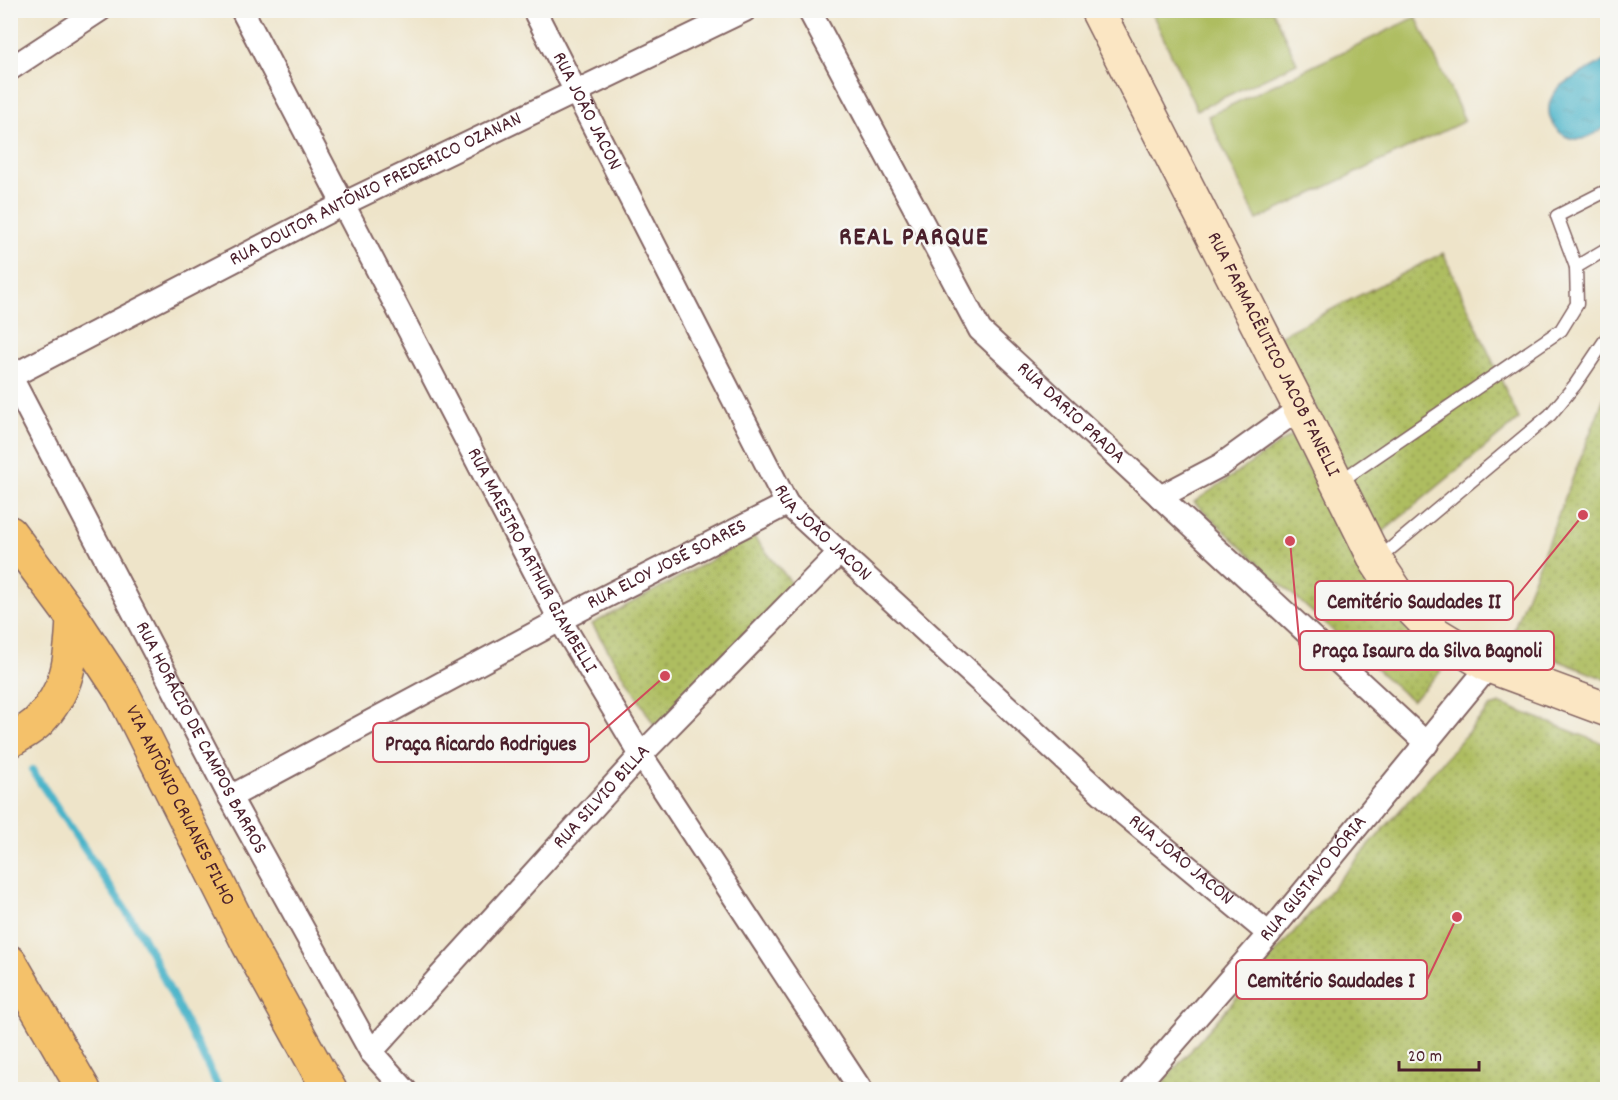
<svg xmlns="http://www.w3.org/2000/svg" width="1618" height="1100" font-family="Dekko,sans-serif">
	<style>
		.grass { fill: url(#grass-dots); stroke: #7c6e46; stroke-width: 1.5 }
		.garden { fill: #aebd60; stroke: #7c6e46; stroke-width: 1.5 }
		.water { fill: url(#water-ripples); stroke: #4a6a7a; stroke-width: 1.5 }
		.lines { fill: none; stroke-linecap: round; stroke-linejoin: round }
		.stream { stroke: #4ab4c9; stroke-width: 8 }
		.lane-casing { stroke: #836462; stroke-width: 15 }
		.street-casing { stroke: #836462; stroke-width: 26 }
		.secondary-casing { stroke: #836462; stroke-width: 36 }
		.primary-casing { stroke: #836462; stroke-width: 36 }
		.lane { stroke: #fff; stroke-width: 12 }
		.street { stroke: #fff; stroke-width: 22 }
		.secondary { stroke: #fbe6c3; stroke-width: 33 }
		.primary { stroke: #f4c16a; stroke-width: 33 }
		.labels { text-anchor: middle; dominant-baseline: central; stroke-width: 5; stroke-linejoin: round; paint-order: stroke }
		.street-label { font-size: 20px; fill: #4a1f2b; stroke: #f6f6f2 }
		.district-label { font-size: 26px; font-weight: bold; letter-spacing: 1.5px; fill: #4a1f2b; stroke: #f6f6f2 }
		.leader { fill: none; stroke: #d1495b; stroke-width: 2 }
		.callout-dot { fill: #d1495b; stroke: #f6f6f2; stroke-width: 2 }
		.callout { fill: #f6f6f2; stroke: #d1495b; stroke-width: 2 }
		.callout-label { font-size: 21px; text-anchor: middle; font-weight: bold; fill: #4a1f2b }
	</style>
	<defs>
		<pattern id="grass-dots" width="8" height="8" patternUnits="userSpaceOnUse" patternTransform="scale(1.5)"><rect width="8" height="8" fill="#aebd60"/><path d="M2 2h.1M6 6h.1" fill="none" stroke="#90994f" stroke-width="1.8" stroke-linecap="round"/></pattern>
		<pattern id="water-ripples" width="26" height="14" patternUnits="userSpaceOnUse" patternTransform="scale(1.5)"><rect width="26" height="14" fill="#4ab4c9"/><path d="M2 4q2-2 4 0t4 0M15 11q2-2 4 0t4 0" fill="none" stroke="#4092a3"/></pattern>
	</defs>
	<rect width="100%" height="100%" fill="#f6f6f2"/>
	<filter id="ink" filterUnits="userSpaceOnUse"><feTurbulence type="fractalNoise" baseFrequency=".0167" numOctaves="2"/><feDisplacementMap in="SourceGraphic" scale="12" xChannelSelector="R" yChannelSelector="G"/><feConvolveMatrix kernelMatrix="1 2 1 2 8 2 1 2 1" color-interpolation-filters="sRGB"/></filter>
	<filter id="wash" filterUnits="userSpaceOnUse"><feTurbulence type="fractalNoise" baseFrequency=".008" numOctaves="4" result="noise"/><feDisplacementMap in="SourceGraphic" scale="24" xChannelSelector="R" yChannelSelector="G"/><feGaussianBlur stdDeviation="1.35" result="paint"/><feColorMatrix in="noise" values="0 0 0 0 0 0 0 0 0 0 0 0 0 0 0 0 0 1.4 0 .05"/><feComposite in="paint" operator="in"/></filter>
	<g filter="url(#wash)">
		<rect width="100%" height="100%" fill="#eee4c9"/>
		<g class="grass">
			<path d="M1443,253L1519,419L1379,535L1279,336Z"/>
			<path d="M1607,390V680L1509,641Z"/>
			<path d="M1292,435L1368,587L1443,669L1412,701L1275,579L1194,502Z"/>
			<path d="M754,537L794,586L656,728L592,624Z"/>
			<path d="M1501,704L1607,745V1089H1157L1490,707Z"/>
		</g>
		<g class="garden">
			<path d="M1151,11H1273L1297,63L1197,110Z"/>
			<path d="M1416,17L1465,121L1257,220L1208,116Z"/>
		</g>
		<path class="water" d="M1607,59V126C1600,131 1591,137 1582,139C1557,142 1538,112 1556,91C1566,79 1593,68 1607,59Z"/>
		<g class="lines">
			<path class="stream" d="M32,770L142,935L220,1090"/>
		</g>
	</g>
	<g filter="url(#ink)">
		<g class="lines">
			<g class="lane-casing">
				<g id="lane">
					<path d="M1576,267L1608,248"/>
					<path d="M1339,482L1561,330L1577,304L1576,267L1557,216L1608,190"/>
					<path d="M1377,560L1550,415L1575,385L1608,336"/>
				</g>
			</g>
			<g class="street-casing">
				<g id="street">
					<path id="s1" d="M242,10L560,620L641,755L861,1090"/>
					<path id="s2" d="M534,10L787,504L1123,813L1269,934"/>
					<path id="s3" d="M809,10L980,330L1427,744"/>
					<path d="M10,69L100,10"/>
					<path id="s4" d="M10,375L230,797L371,1052L405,1090"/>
					<path id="s5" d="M10,377L343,204L745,10"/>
					<path d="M1160,497L1221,465L1300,408"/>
					<path id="s6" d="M230,797L560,620L787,504"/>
					<path id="s7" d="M371,1052L641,755L840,552"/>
					<path id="s8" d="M1133,1090L1269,934L1489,666"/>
				</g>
			</g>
			<g class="secondary-casing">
				<g id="secondary">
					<path id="s9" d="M1097,10L1300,408L1376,561L1400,597L1436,634L1489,666L1608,710"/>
				</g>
			</g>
			<g class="primary-casing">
				<g id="primary">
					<path id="s10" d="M10,533L73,618L123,694L249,945L318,1070L330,1090"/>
					<path d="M10,741C19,735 30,730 38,722C69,690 71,660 73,618"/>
					<path d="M10,962L84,1090"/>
				</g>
			</g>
			<use href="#lane" class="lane"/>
			<use href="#street" class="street"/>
			<use href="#secondary" class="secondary"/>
			<use href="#primary" class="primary"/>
		</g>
	</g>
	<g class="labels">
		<g class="street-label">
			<text stroke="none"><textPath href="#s2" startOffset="114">RUA JOÃO JACON</textPath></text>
			<text stroke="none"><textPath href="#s5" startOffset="411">RUA DOUTOR ANTÔNIO FREDERICO OZANAN</textPath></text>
			<text stroke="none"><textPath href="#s9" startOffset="387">RUA FARMACÊUTICO JACOB FANELLI</textPath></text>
			<text stroke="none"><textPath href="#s3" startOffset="486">RUA DARIO PRADA</textPath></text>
			<text stroke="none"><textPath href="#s2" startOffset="600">RUA JOÃO JACON</textPath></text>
			<text stroke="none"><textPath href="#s1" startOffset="622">RUA MAESTRO ARTHUR GIAMBELLI</textPath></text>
			<text stroke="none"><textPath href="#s6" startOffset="495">RUA ELOY JOSÉ SOARES</textPath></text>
			<text stroke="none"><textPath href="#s4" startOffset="410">RUA HORÁCIO DE CAMPOS BARROS</textPath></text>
			<text stroke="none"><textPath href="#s7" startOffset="344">RUA SILVIO BILLA</textPath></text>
			<text stroke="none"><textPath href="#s10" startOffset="322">VIA ANTÔNIO CRUANES FILHO</textPath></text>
			<text stroke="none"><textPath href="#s2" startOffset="1086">RUA JOÃO JACON</textPath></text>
			<text stroke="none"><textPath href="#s8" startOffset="278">RUA GUSTAVO DÓRIA</textPath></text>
		</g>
		<g class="district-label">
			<text x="914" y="238">REAL PARQUE</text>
		</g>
	</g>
	<path class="leader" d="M1583 515L1513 601M1290 541L1300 650M665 676L589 743M1457 917L1427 980"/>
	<g class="callout-dot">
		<circle cx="1583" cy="515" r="6"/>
		<circle cx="1290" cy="541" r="6"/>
		<circle cx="665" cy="676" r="6"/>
		<circle cx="1457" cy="917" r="6"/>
	</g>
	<g class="callout">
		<rect x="1315" y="581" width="198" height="39" rx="6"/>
		<rect x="1300" y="631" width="254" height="39" rx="6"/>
		<rect x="373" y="723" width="216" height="39" rx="6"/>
		<rect x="1236" y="960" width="191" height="39" rx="6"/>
	</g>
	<g class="callout-label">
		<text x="1414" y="608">Cemitério Saudades II</text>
		<text x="1427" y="657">Praça Isaura da Silva Bagnoli</text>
		<text x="481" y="750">Praça Ricardo Rodrigues</text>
		<text x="1331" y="987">Cemitério Saudades I</text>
	</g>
	<rect width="1618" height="1100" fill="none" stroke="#f6f6f2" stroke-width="36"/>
	<path d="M1399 1061v9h80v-9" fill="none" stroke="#4a1f2b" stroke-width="3"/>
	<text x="1408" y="1061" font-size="18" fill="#4a1f2b" stroke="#f6f6f2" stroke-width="4.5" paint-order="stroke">20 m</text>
</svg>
